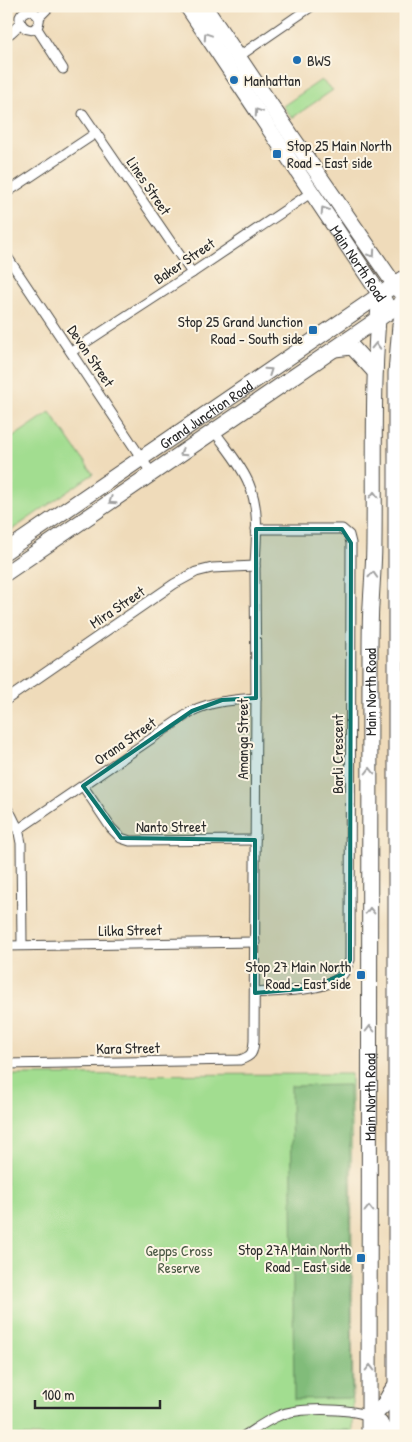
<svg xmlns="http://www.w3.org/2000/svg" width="412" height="1442" font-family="'Patrick Hand',sans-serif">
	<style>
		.green { fill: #a2dd90; stroke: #66845e }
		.forest { fill: #81bc7a; stroke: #567452 }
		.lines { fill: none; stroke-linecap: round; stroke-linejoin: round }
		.minor-casing { stroke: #484540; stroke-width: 11 }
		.trunk-casing { stroke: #484540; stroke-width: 17 }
		.minor { stroke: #fff; stroke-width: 9 }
		.trunk { stroke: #fff; stroke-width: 15 }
		.oneway { stroke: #a0a0a0 }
		.marked { fill: #0f766e; fill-opacity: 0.2; stroke: #0f766e; stroke-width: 4; stroke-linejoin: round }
		.poi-dot { fill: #1f6fb2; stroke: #fcf5e5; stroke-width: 2 }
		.labels { text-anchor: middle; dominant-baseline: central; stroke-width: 4; stroke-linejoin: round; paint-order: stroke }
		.poi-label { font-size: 15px; fill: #2b2b2b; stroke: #fcf5e5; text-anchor: start }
		.street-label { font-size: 15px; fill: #2b2b2b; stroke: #fcf5e5 }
		.park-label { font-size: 15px; fill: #495844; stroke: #fcf5e5 }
	</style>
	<rect width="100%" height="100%" fill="#fcf5e5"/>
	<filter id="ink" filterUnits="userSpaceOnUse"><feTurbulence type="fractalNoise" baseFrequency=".02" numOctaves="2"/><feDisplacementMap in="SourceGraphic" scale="10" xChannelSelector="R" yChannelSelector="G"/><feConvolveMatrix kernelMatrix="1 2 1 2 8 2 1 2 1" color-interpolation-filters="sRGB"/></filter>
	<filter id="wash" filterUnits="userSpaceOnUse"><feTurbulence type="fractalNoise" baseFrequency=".0096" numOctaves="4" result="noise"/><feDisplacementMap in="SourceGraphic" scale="20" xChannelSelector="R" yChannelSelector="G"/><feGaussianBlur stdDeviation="1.12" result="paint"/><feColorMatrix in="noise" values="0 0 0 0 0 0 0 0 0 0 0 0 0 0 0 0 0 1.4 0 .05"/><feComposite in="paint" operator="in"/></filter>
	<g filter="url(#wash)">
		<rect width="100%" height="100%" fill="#efdbba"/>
		<g class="green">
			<path d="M321,80L333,90L292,118L283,106Z"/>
			<path d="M50,412L93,474L6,534V442Z"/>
			<path d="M351,1074L353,1436H6V1075Z"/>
		</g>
		<g class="forest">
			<path d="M349,1085L352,1398L294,1399L291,1086Z"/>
			<path d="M350,1430V1436H294V1431Z"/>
		</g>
	</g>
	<g filter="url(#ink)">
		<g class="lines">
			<g class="minor-casing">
				<g id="minor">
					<path d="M39,17L50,6"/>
					<path d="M36,27L63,69"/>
					<path d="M6,36C11,33 18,27 20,21C20,20 20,18 20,17C23,10 31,8 36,14C38,16 40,18 39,21C38,33 24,32 20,21"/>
					<path d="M238,57L312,6"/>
					<path d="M83,114L192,273"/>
					<path d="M6,193L96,133"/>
					<path d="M6,255L152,474"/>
					<path d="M71,352L192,273L312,192"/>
					<path d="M6,700L174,584L196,572L212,568L255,566"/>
					<path d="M83,786L111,828L121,838L130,841L255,840"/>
					<path d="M6,807C15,819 19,829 21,843L22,945"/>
					<path d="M19,829L192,711C213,701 233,700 256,698"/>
					<path d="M6,946L255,942"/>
					<path d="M255,993C278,991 327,992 343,974C346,970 348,964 350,960L351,543L349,535L342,529H256"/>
					<path d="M6,1064L240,1060C252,1056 253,1053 254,1041L256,698L255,566C256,539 260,510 249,484C242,466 226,448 215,432"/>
					<path d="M244,1436C255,1429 266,1421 278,1416C299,1407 348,1408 369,1416"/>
				</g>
			</g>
			<g class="trunk-casing">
				<g id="trunk">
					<path id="s1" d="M187,6L385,302"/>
					<path d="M204,6L293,138L399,291"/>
					<path d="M335,349L351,347L354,349L375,372"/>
					<path id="s2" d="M6,551L406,277"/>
					<path d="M6,573L406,300"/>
					<path d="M369,1416C387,1409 384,1399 395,1386"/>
					<path d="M369,1416L380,1423L386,1436"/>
					<path id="s3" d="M369,1436L370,655C370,638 370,622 371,605C372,584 374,562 374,541C375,459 372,376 380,295"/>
					<path d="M396,1436V373L400,325L406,300"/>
				</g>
			</g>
			<use href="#minor" class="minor"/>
			<use href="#trunk" class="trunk"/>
		</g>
		<defs><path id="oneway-chevron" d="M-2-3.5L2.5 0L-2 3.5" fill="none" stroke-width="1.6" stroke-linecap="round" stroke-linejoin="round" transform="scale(1.25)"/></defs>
		<g class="oneway">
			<use href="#oneway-chevron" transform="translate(207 36) rotate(-124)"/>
			<use href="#oneway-chevron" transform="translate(258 112) rotate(-124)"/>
			<use href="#oneway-chevron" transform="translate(324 210) rotate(-123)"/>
			<use href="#oneway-chevron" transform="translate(372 254) rotate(55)"/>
			<use href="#oneway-chevron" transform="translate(376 346) rotate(-88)"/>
			<use href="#oneway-chevron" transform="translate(269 371) rotate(-34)"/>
			<use href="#oneway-chevron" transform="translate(183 453) rotate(146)"/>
			<use href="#oneway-chevron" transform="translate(374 495) rotate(-90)"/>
			<use href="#oneway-chevron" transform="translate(112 501) rotate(146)"/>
			<use href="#oneway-chevron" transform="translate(373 575) rotate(-87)"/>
			<use href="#oneway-chevron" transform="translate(370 771) rotate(-90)"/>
			<use href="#oneway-chevron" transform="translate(370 911) rotate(-91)"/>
			<use href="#oneway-chevron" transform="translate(370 1029) rotate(-90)"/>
			<use href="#oneway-chevron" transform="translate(369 1209) rotate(-90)"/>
			<use href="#oneway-chevron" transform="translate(370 1368) rotate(-90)"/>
		</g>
	</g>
	<path class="marked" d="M256,529H342L351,543L350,960L343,974L312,988L255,993V840L121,838L83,786L192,711L222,700L256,698Z"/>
	<g class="poi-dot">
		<circle cx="297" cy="60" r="5"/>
		<circle cx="234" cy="80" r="5"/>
		<rect x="272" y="149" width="10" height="10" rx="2.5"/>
		<rect x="308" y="325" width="10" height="10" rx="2.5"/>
		<rect x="356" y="970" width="10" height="10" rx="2.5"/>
		<rect x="356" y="1253" width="10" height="10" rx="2.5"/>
	</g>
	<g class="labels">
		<g class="poi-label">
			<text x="307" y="60">BWS</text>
			<text x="244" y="80">Manhattan</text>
			<text x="287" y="145">Stop 25 Main North<tspan x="287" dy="17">Road - East side</tspan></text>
			<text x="303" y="321" text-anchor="end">Stop 25 Grand Junction<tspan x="303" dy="17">Road - South side</tspan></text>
			<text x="351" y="966" text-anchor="end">Stop 27 Main North<tspan x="351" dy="17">Road - East side</tspan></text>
			<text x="351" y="1249" text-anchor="end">Stop 27A Main North<tspan x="351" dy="17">Road - East side</tspan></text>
		</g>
		<g class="street-label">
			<text transform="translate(149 186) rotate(56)">Lines Street</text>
			<text transform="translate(184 261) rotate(-34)">Baker Street</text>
			<text stroke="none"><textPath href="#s1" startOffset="309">Main North Road</textPath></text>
			<text transform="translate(91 356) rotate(56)">Devon Street</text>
			<text stroke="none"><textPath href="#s2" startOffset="242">Grand Junction Road</textPath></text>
			<text transform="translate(117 607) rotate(-34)">Mira Street</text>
			<text stroke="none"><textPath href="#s3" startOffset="744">Main North Road</textPath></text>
			<text transform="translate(242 739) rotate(-90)">Amanga Street</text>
			<text transform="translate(125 741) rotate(-35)">Orana Street</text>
			<text transform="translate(337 754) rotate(-90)">Barli Crescent</text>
			<text x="171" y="826">Nanto Street</text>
			<text transform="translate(130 930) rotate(-1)">Lilka Street</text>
			<text transform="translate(128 1048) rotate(-1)">Kara Street</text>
			<text stroke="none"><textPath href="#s3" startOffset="339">Main North Road</textPath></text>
		</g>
		<g class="park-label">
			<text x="179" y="1250">Gepps Cross<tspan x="179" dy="17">Reserve</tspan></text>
		</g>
	</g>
	<rect width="412" height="1442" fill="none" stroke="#fcf5e5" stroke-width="25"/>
	<path d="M35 1400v8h125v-8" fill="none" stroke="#2b2b2b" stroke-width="2.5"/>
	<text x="42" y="1400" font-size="15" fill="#2b2b2b" stroke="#fcf5e5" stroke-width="4" paint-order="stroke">100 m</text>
</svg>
